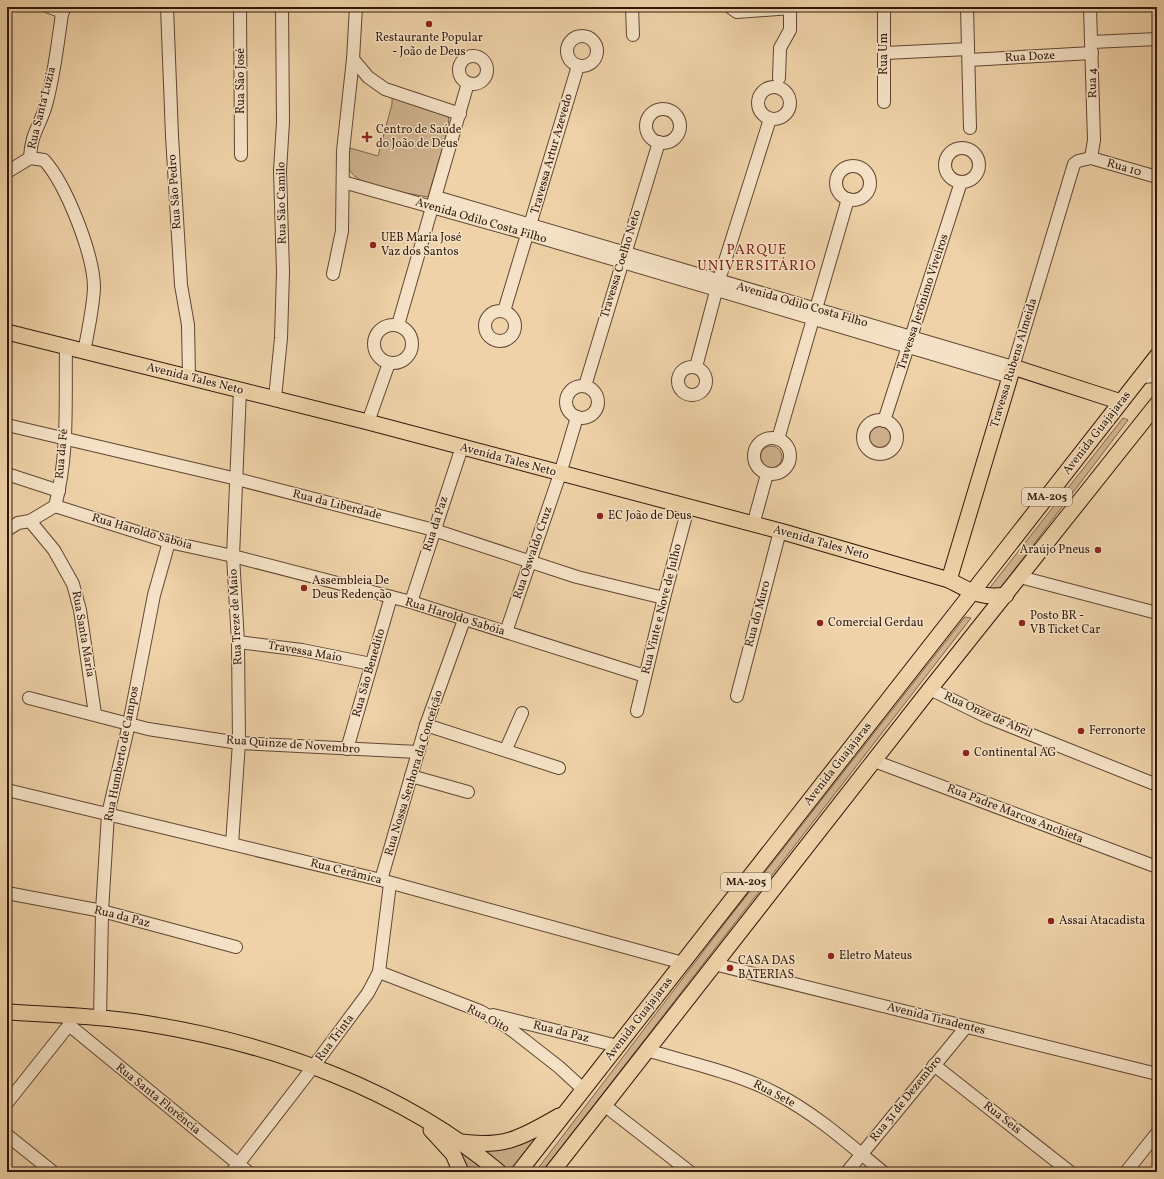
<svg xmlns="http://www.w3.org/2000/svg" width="1164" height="1179" font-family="Vollkorn,serif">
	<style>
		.green { fill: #cfb28d; stroke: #80654c }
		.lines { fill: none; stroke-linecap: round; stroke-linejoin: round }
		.minor-casing { stroke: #604632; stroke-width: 14 }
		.major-casing { stroke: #30180b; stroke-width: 17 }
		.minor { stroke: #f5e2c6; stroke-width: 12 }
		.major { stroke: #efd2a8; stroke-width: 15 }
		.poi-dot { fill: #8f2418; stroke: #f5e2c6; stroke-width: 1.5 }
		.labels { text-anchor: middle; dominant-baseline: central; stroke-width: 3; stroke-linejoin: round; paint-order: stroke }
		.shield { fill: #f5e2c6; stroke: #6b5543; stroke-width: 1 }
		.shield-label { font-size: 11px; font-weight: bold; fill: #30180b }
		.poi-label { font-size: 12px; fill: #30180b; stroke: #f5e2c6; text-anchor: start }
		.street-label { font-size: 12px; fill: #30180b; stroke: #f5e2c6 }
		.quarter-label { font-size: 14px; letter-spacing: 1px; fill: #7a1f14; stroke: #f5e2c6 }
	</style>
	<rect width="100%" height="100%" fill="#efd2a8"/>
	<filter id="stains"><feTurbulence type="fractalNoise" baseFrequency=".005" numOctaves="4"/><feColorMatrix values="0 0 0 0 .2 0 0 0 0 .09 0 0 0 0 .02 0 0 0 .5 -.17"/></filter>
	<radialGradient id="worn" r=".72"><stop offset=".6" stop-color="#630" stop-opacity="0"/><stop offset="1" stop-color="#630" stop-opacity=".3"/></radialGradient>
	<g class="green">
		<path d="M392,95L449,114L448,129L428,197C409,193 357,188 349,169C347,163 350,154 350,148L378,156L392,104Z"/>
		<path d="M1123,418L1128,420L999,590H988Z"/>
		<path d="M883,424L890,432L892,440L882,450L876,452L871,449L868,436L875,426Z"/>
		<circle cx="771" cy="457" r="11"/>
		<path d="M965,617L971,618L542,1172L536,1171L725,923Z"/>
		<path d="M537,1137L511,1172L478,1150L507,1148Z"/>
		<path d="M460,1152L466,1153L491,1172H469Z"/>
	</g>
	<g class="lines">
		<g class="minor-casing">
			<g id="minor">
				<path d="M49,7L63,12"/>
				<path d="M167,7L172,136L181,285L188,325L189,377"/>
				<path d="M240,7L241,155"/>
				<path d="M632,7L633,35"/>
				<path d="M730,7L737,12L791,8"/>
				<path d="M884,7V102"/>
				<path d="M967,7L970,128"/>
				<path d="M1090,7L1094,140L1091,158"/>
				<circle cx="582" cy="51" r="15"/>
				<path d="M1092,42L1157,39"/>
				<path d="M885,53L968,49"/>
				<circle cx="473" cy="70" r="14"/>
				<path d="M353,59L368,77L385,89L460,114"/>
				<path d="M969,60L1092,53"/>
				<path d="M779,78L780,48L790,30V7"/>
				<circle cx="774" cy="103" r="16"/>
				<circle cx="663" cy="126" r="17"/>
				<circle cx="962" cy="165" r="17"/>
				<path d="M30,158L44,160C66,184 94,255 94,288C93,309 88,331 84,352"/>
				<path d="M30,158C31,133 40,126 46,105C55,73 58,39 63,7"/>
				<circle cx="853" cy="183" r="17"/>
				<path d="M7,172L30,158"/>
				<path d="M343,182L528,234L1010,377"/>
				<path d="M436,197L1013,367L1074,164L1078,161L1091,158L1157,177"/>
				<path d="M333,274L342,231L343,151L353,59L356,7"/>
				<circle cx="500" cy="326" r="15"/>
				<path d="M504,311L578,66"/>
				<circle cx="393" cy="344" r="19"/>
				<path d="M398,325L468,83"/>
				<circle cx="692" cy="381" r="14"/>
				<path d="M696,367L719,280L770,119"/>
				<path d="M1141,377L1157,376"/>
				<path d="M585,386L659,142"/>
				<circle cx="582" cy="402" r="16"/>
				<path d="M275,398L281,338L283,272L280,171L283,122L282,7"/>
				<circle cx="880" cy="437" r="17"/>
				<path d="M884,421L961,182"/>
				<path d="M368,422L389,363"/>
				<path d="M7,425L237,479L434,530L577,577L664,598"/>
				<circle cx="772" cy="456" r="18"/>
				<path d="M778,439L848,199"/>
				<path d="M7,474L59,491"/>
				<path d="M55,506L169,542L233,556L411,602L645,676"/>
				<path d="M30,521L54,550L73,584L80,610L95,714"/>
				<path d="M753,525L767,474"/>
				<path d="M7,530L18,523L30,521L55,506C69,455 65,399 66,347"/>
				<path d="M1020,577L1157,613"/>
				<path d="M411,602L462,447"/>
				<path d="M506,632L560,474L577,417"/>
				<path d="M238,642L302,650L371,664"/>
				<path d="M930,689L987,717L1157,785"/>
				<path d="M737,696L780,531"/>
				<path d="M29,698L148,729L239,743L418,752"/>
				<path d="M637,711L664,598L688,508"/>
				<path d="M426,725L559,768"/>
				<path d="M347,749L391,597"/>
				<path d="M506,749L522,713"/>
				<path d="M874,761L1157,867"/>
				<path d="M411,776L468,792"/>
				<path d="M7,790L381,880L683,963"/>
				<path d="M232,844L239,743L238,642L233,556L240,390"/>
				<path d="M381,880L426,725L464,620"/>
				<path d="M7,893L102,911L236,947"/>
				<path d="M714,964L1157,1074"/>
				<path d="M379,972L480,1011L509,1028L559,1067L584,1090"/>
				<path d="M493,1015L618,1046"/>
				<path d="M100,1019L102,911L108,814L129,724L154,595L169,542"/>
				<path d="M69,1025L248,1172"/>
				<path d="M647,1050C689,1063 738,1073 777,1094C816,1114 850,1145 883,1172"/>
				<path d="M934,1065L1070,1172"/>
				<path d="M7,1103L69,1025V1017"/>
				<path d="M604,1105L690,1172"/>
				<path d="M7,1135L53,1172"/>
				<path d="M232,1172L313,1067L368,993L379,972L390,884"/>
				<path d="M847,1172L966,1027"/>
				<path d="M1126,1172L1157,1133"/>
			</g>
		</g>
		<g class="major-casing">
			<g id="major">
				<path d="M7,332L368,422L780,531L949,580C970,591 981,599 1006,595"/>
				<path d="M949,580L1013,367L1121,402"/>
				<path d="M7,1012C54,1015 102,1016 149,1024C273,1044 402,1090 499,1172"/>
				<path d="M431,1130L453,1154L461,1172"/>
				<path d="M461,1142C506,1148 522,1137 559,1116"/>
				<path d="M519,1172L1157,356"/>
				<path d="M552,1172L930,689L1157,404"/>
			</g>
		</g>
		<use href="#minor" class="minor"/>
		<use href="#major" class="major"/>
	</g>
	<g class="poi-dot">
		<circle cx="429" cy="24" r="4"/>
		<path d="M365 131h4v4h4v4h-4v4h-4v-4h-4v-4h4z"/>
		<circle cx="373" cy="245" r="4"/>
		<circle cx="600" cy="516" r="4"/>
		<circle cx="1098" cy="550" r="4"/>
		<circle cx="304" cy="588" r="4"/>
		<circle cx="820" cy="623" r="4"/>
		<circle cx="1022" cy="623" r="4"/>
		<circle cx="1081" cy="731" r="4"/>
		<circle cx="966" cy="753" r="4"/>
		<circle cx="1051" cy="921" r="4"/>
		<circle cx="831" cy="956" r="4"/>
		<circle cx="730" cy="968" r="4"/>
	</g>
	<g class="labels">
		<g class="shield">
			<rect x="1022" y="488" width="50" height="18" rx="3"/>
			<rect x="721" y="873" width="50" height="18" rx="3"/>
		</g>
		<g class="shield-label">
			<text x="1047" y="497">MA-205</text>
			<text x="746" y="882">MA-205</text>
		</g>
		<g class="poi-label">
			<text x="429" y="38" text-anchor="middle">Restaurante Popular<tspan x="429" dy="14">- João de Deus</tspan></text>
			<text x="376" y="130">Centro de Saúde<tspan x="376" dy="14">do João de Deus</tspan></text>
			<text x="381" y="238">UEB Maria José<tspan x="381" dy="14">Vaz dos Santos</tspan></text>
			<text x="608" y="516">EC João de Deus</text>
			<text x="1090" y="550" text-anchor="end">Araújo Pneus</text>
			<text x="312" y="581">Assembleia De<tspan x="312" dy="14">Deus Redenção</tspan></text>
			<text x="1030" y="616">Posto BR -<tspan x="1030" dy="14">VB Ticket Car</tspan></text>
			<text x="828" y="623">Comercial Gerdau</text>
			<text x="1089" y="731">Ferronorte</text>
			<text x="974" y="753">Continental AG</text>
			<text x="1059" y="921">Assaí Atacadista</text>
			<text x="839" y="956">Eletro Mateus</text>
			<text x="738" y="961">CASA DAS<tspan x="738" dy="14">BATERIAS</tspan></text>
		</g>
		<g class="street-label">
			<text transform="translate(884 54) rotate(-90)">Rua Um</text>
			<text transform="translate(1030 57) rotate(-3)">Rua Doze</text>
			<text transform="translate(241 81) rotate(-90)">Rua São José</text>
			<text transform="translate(1093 83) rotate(-91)">Rua 4</text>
			<text transform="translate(42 108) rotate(-76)">Rua Santa Luzia</text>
			<text transform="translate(552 154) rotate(-74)">Travessa Artur Azevedo</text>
			<text transform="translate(1124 168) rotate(16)">Rua 10</text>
			<text transform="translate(175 192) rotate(-94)">Rua São Pedro</text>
			<text transform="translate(282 203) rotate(-91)">Rua São Camilo</text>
			<text transform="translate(481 221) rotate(16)">Avenida Odilo Costa Filho</text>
			<text transform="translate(621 264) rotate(-73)">Travessa Coelho Neto</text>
			<text transform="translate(923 302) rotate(-72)">Travessa Jerônimo Viveiros</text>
			<text transform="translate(802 305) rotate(16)">Avenida Odilo Costa Filho</text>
			<text transform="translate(1014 363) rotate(-73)">Travessa Rubens Almeida</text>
			<text transform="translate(195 379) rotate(14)">Avenida Tales Neto</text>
			<text transform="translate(1097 433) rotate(-52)">Avenida Guajajaras</text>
			<text transform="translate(62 454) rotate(-85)">Rua da Fé</text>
			<text transform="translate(508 460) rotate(15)">Avenida Tales Neto</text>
			<text transform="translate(337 505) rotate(14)">Rua da Liberdade</text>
			<text transform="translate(436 524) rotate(-72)">Rua da Paz</text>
			<text transform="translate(142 532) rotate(16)">Rua Haroldo Sabóia</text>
			<text transform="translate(821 543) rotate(16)">Avenida Tales Neto</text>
			<text transform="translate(533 553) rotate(-71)">Rua Oswaldo Cruz</text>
			<text transform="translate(662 609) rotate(-76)">Rua Vinte e Nove de Julho</text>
			<text transform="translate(758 614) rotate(-75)">Rua do Muro</text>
			<text transform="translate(236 617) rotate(-93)">Rua Treze de Maio</text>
			<text transform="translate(455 617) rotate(17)">Rua Haroldo Sabóia</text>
			<text transform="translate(83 634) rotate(80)">Rua Santa Maria</text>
			<text transform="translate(305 652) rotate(10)">Travessa Maio</text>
			<text transform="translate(369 673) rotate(-74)">Rua São Benedito</text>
			<text transform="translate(988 715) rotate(24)">Rua Onze de Abril</text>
			<text transform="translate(293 745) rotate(4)">Rua Quinze de Novembro</text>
			<text transform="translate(122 754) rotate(-79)">Rua Humberto de Campos</text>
			<text transform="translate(838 764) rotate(-52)">Avenida Guajajaras</text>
			<text transform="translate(414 773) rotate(-73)">Rua Nossa Senhora da Conceição</text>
			<text transform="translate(1015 814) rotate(21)">Rua Padre Marcos Anchieta</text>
			<text transform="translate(346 872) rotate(14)">Rua Cerâmica</text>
			<text transform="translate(122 917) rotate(14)">Rua da Paz</text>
			<text transform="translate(488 1019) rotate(28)">Rua Oito</text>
			<text transform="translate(639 1019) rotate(-52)">Avenida Guajajaras</text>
			<text transform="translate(936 1019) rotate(14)">Avenida Tiradentes</text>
			<text transform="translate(561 1032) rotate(14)">Rua da Paz</text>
			<text transform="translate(335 1038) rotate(-53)">Rua Trinta</text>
			<text transform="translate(774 1094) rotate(27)">Rua Sete</text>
			<text transform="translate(158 1099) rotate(39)">Rua Santa Florência</text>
			<text transform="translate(906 1099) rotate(-51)">Rua 31 de Dezembro</text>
			<text transform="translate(1002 1118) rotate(38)">Rua Seis</text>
		</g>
		<g class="quarter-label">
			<text x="757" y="250">PARQUE<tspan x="757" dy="16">UNIVERSITÁRIO</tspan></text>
		</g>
	</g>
	<rect width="1164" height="1179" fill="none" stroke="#efd2a8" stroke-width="24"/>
	<rect x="8" y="8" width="1148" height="1163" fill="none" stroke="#30180b" stroke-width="2"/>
	<rect x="12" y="12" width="1140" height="1155" fill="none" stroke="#30180b"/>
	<rect width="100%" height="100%" filter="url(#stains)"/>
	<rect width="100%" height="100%" fill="url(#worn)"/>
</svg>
